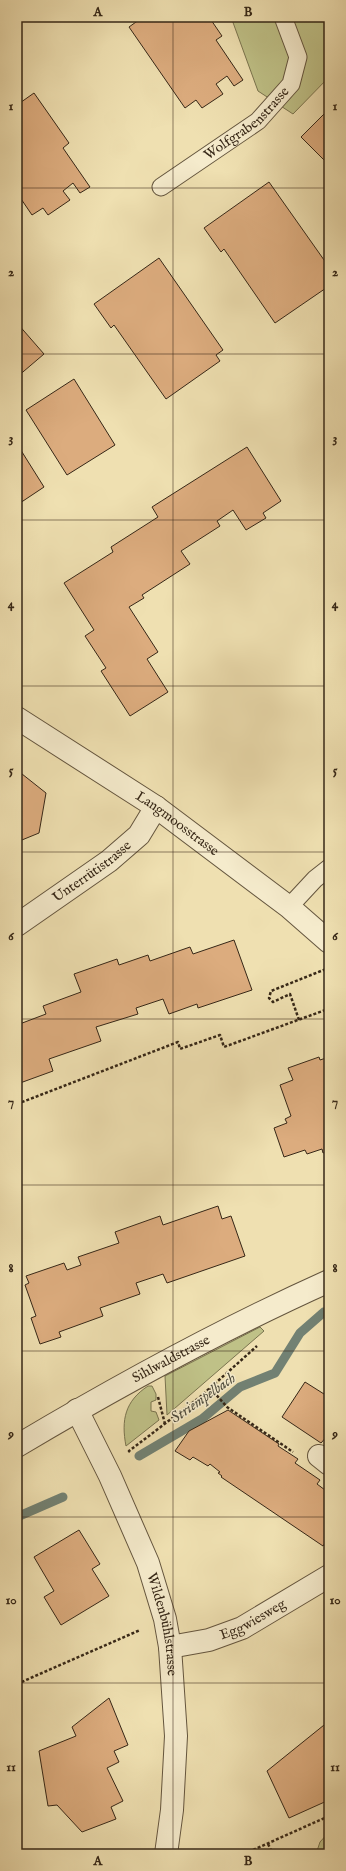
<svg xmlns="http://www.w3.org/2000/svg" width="346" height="1871" font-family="'IM FELL English',serif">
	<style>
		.green { fill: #bfc187; stroke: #7a744f }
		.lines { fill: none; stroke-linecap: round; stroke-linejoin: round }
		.stream { stroke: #728173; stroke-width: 9 }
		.building { fill: #dcac7e; stroke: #362717 }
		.lane-casing { stroke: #64553e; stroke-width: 19 }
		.street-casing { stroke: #64553e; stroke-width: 24 }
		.path { stroke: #362717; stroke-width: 2.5; stroke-dasharray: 3 2; stroke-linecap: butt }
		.lane { stroke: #f5ebcc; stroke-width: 17 }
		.street { stroke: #f5ebcc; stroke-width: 22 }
		.grid { fill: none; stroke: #362717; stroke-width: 1; stroke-opacity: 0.55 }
		.labels { text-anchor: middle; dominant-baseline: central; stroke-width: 3; stroke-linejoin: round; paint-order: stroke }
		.street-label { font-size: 14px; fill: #362717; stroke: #f5ebcc }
		.water-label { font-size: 15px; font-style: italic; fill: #4f4c3d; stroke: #f5ebcc }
		.neatline { fill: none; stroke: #362717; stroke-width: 1.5 }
		.grid-label { font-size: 13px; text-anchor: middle; font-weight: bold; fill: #362717 }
	</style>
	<rect width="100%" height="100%" fill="#efe0b1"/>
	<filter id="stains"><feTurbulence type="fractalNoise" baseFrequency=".005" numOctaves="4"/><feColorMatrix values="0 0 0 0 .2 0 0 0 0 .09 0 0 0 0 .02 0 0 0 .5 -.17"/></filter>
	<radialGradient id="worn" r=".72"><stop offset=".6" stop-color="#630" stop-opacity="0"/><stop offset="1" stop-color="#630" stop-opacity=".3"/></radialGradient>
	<g class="green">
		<path d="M231,17H329V77L293,114L258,91Z"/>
		<path d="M260,1327L264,1331L167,1415L165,1376Z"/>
		<path d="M148,1386H152L156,1394V1400L151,1402V1411L156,1412L159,1420L126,1446C121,1420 125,1401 148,1386Z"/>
		<path d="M329,1832V1854H316L320,1842Z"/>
	</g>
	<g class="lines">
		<g class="stream">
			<path d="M139,1456L202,1419L240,1387L275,1373L300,1333L324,1312L329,1311"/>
			<path d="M17,1517L63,1497"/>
		</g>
	</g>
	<g class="building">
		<path d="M143,17H209L222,36L216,40L243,80L234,86L227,76L216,84L223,94L202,108L196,100L185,108L129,27Z"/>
		<path d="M34,93L69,143L63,148L90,187L80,193L73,183L63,191L70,200L48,215L43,208L32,215L17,193V105Z"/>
		<path d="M329,109V165L301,137Z"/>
		<path d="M269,182L329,267V277L326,279L329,286L275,323L224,249L221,252L204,228Z"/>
		<path d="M159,258L223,350L216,355L220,361L166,399L114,325L111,328L94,304Z"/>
		<path d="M17,323L44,354L17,377Z"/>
		<path d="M74,379L115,445L67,475L26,410Z"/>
		<path d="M17,444L44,487L17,505Z"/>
		<path d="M247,447L281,501L263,513L266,518L246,530L233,510L217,521L220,526L181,551L190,564L142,595L144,598L129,607L158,652L147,659L168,692L130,716L101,671L106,668L85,636L94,630L64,583L113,552L111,547L158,517L152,507Z"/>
		<path d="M17,770L46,793L39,833L17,842Z"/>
		<path d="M234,940L252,990L198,1008L197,1004L169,1014L163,999L136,1008L138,1014L96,1027L101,1041L49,1059L53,1071L20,1083L17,1075V1025L46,1014L43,1006L81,992L74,974L117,959L119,965L148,955L150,961L190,947L193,954Z"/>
		<path d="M319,1057L320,1060L329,1057V1151L323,1153L322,1149L307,1154L305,1150L284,1157L274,1128L287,1123L285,1119L291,1116L280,1085L293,1080L288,1068Z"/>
		<path d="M218,1206L222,1219L231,1216L245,1256L167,1283L163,1274L136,1283L140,1294L100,1308L103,1316L59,1332L61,1337L40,1344L31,1318L36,1316L25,1285L29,1283L26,1276L64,1263L67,1270L81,1265L78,1257L119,1243L115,1232L160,1216L163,1225Z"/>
		<path d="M305,1382L324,1394L327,1389L329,1390V1434L321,1443L282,1417Z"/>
		<path d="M228,1410L279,1444L278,1446L298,1459L295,1463L320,1480L317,1484L329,1493V1537L323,1546L221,1477L222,1476L218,1473L220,1472L210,1464L208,1466L193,1457L190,1460L175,1451L189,1431Z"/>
		<path d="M79,1530L100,1564L92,1569L109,1596L61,1625L44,1597L54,1591L34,1557Z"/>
		<path d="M109,1698L128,1745L114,1751L119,1762L107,1768L123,1801L111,1807L116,1819L82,1832L57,1805L48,1806L39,1751L76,1736L72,1727Z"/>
		<path d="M329,1721V1800L289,1818L267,1771Z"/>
	</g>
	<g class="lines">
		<g class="lane-casing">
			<g id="lane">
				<path id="s1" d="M161,187L258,121L291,84L298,57L283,17"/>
				<path d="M289,907L315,879L329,868"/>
			</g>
		</g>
		<g class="street-casing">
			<g id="street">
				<path id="s2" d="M17,718L156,807L289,907L329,942"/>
				<path id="s3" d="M17,925L109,861L139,835L156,807"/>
				<path id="s4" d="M77,1410L110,1476L148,1563L165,1619L170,1647L176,1736L172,1810L166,1854"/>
				<path id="s5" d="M17,1446C118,1386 222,1329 329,1281"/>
				<path d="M319,1456L329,1464"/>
				<path id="s6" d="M170,1647L209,1640L242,1628L329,1576"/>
			</g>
		</g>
		<g class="path">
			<path d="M299,1020L290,994L273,1002L269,998L271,991L326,969"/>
			<path d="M17,1104L178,1042L180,1049L220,1035L224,1047L328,1009L329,1011"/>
			<path d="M210,1388L227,1407L293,1452"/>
			<path d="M158,1397L165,1424"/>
			<path d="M130,1452L129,1451L200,1397L257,1346"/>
			<path d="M17,1684L140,1630"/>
			<path d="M268,1844L273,1854"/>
			<path d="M244,1854L329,1816"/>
		</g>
		<use href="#lane" class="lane"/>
		<use href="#street" class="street"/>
	</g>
	<path class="grid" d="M173,17V1854M17,188H329M17,354H329M17,520H329M17,686H329M17,852H329M17,1019H329M17,1185H329M17,1351H329M17,1517H329M17,1683H329"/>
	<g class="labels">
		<g class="street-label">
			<text stroke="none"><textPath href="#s1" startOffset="107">Wolfgrabenstrasse</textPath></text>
			<text stroke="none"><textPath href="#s2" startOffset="192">Langmoosstrasse</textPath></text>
			<text stroke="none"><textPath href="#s3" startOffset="92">Unterrütistrasse</textPath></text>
			<text stroke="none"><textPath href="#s5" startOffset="177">Sihlwaldstrasse</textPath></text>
			<text stroke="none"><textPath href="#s6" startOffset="88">Eggwiesweg</textPath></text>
			<text stroke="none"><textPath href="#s4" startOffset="232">Wildenbühlstrasse</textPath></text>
		</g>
		<g class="water-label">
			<text transform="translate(203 1398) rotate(-35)">Striempelbach</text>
		</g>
	</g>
	<rect width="346" height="1871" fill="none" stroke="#efe0b1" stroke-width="44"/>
	<rect x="22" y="22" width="302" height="1827" class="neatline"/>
	<g class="grid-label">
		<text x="98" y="16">A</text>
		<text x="248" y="16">B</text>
		<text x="11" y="110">1</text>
		<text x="335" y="110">1</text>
		<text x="11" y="276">2</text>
		<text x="335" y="276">2</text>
		<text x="11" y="442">3</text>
		<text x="335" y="442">3</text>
		<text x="11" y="608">4</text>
		<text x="335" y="608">4</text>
		<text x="11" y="774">5</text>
		<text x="335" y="774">5</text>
		<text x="11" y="940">6</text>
		<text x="335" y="940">6</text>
		<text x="11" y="1106">7</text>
		<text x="335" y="1106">7</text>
		<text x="11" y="1272">8</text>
		<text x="335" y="1272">8</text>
		<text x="11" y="1438">9</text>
		<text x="335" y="1438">9</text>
		<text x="11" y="1604">10</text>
		<text x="335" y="1604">10</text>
		<text x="11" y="1771">11</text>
		<text x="335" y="1771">11</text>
		<text x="98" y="1865">A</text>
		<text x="248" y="1865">B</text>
	</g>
	<rect width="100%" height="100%" filter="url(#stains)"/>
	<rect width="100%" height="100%" fill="url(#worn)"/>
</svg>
